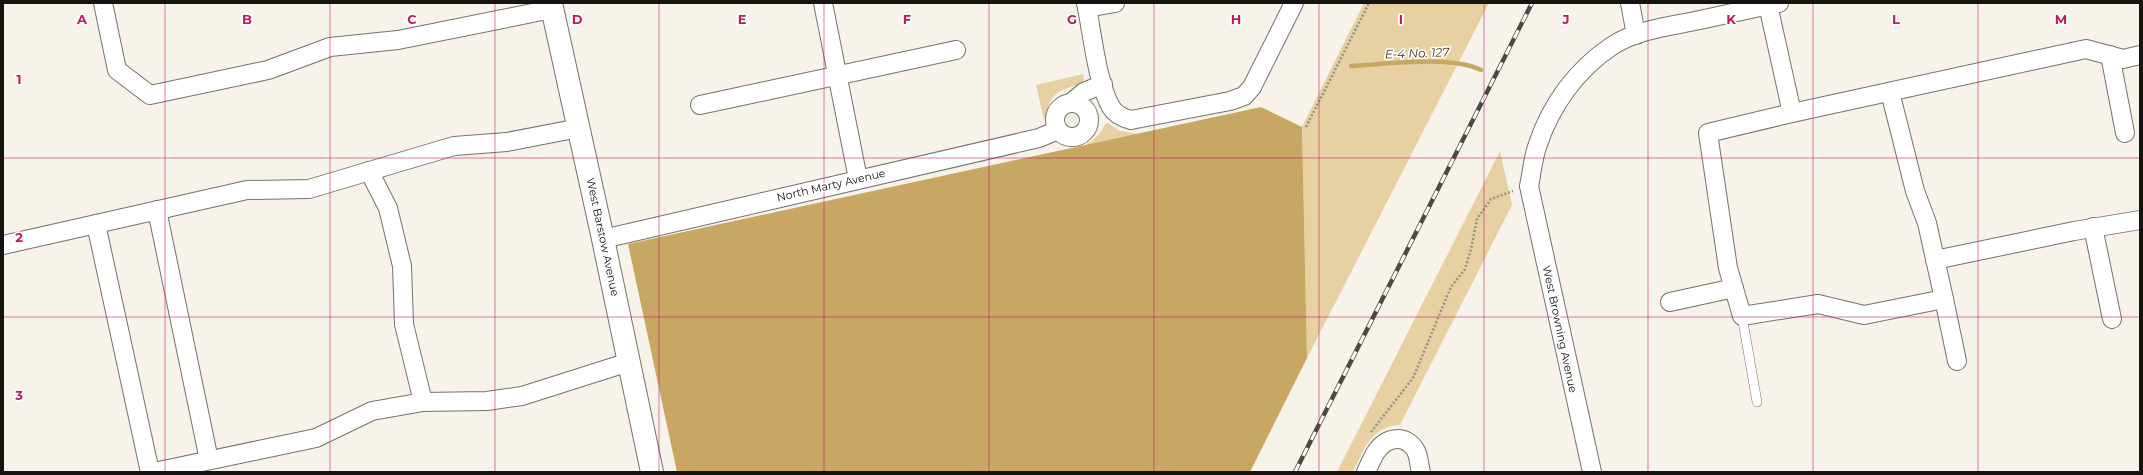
<svg xmlns="http://www.w3.org/2000/svg" width="2143" height="475" font-family="Montserrat,sans-serif">
	<style>
		.green { fill: #e7d1a2 }
		.water { fill: #c7a763 }
		.lines { fill: none; stroke-linecap: round; stroke-linejoin: round }
		.stream { stroke: #c7a763; stroke-width: 4.5 }
		.lane-casing { stroke: #75726a; stroke-width: 10 }
		.street-casing { stroke: #75726a; stroke-width: 20 }
		.secondary-casing { stroke: #75726a; stroke-width: 24 }
		.path { stroke: #94918b; stroke-width: 2.5; stroke-dasharray: 2 2; stroke-linecap: butt }
		.lane { stroke: #fff; stroke-width: 9 }
		.street { stroke: #fff; stroke-width: 18 }
		.secondary { stroke: #fff; stroke-width: 22 }
		.rail-casing { stroke: #4b4945; stroke-width: 4.5 }
		.rail { stroke: #fff; stroke-width: 3; stroke-dasharray: 9; stroke-linecap: butt }
		.grid { fill: none; stroke: #c2185b; stroke-width: 1; stroke-opacity: 0.55 }
		.labels { text-anchor: middle; dominant-baseline: central; stroke-width: 3.5; stroke-linejoin: round; paint-order: stroke }
		.street-label { font-size: 11px; fill: #151411; stroke: #fff }
		.water-label { font-size: 12px; font-style: italic; fill: #453719; stroke: #fff }
		.grid-label { font-size: 13px; text-anchor: middle; font-weight: bold; fill: #c2185b; stroke: #fff; stroke-width: 3.5; stroke-linejoin: round; paint-order: stroke }
	</style>
	<rect width="100%" height="100%" fill="#f7f3eb"/>
	<g class="green">
		<path d="M1364,3H1489L1307,358L1302,127Z"/>
		<path d="M1083,74L1084,79L1082,84C1061,89 1048,93 1047,117L1044,120L1036,85Z"/>
		<path d="M1108,123L1120,131L1138,134L1085,145C1093,140 1101,135 1104,125Z"/>
		<path d="M1500,151L1512,205L1400,425C1370,427 1365,448 1353,472H1337Z"/>
	</g>
	<path class="water" d="M1261,107L1302,127L1307,358L1250,472H677L628,244Z"/>
	<g class="lines">
		<path class="stream" d="M1351,66C1387,64 1451,55 1481,70"/>
		<g class="lane-casing">
			<path id="lane" d="M1742,316L1757,402"/>
		</g>
		<g class="street-casing">
			<g id="street">
				<path d="M103,3L117,70L150,95L268,70L330,47L398,40L552,9"/>
				<path d="M823,3L858,179"/>
				<path d="M1086,3C1092,31 1097,83 1111,107C1115,114 1123,118 1131,120L1230,101L1244,96L1252,87L1294,3"/>
				<path d="M1630,3L1636,35"/>
				<path d="M1768,5L1792,113L2086,49L2123,59L2140,55"/>
				<path d="M1087,8L1115,3"/>
				<path d="M2110,55L2125,133"/>
				<circle cx="1072" cy="120" r="17"/>
				<path d="M1071,103L1084,92L1103,84"/>
				<path d="M700,105L956,50"/>
				<path d="M1792,113L1708,133L1728,268L1742,316L1818,304L1864,315L1944,299L1927,223L1915,191L1890,92"/>
				<path d="M369,171L388,208L402,266L404,324L423,402"/>
				<path d="M157,210L209,460"/>
				<path d="M96,224L150,472"/>
				<path d="M2093,227L2112,319"/>
				<path d="M603,239L1039,138L1058,130"/>
				<path d="M3,245L247,190L309,189L454,146L507,142L579,128"/>
				<path d="M1935,260L2074,231L2140,220"/>
				<path d="M1944,299L1957,361"/>
				<path d="M1670,302L1734,288"/>
				<path d="M154,472L316,438L372,411L423,402L487,401L522,396L629,362"/>
				<path d="M1366,472C1369,466 1372,458 1376,452C1386,437 1406,433 1416,451C1419,457 1419,465 1421,472"/>
				<path d="M1592,472L1529,186C1532,172 1533,157 1538,144C1551,105 1577,69 1612,46C1634,31 1664,27 1690,22C1719,16 1749,9 1779,3"/>
			</g>
		</g>
		<g class="secondary-casing">
			<path id="secondary" d="M551,3L603,239L652,472"/>
		</g>
		<g class="path">
			<path d="M1306,127L1369,3"/>
			<path d="M1371,432L1413,378L1451,287L1465,269L1471,249L1477,219L1491,199L1513,191"/>
		</g>
		<use href="#lane" class="lane"/>
		<use href="#street" class="street"/>
		<use href="#secondary" class="secondary"/>
		<g class="rail-casing">
			<path id="rail" d="M1295,472L1532,3"/>
		</g>
		<use href="#rail" class="rail"/>
	</g>
	<path class="grid" d="M165,3V472M330,3V472M495,3V472M659,3V472M824,3V472M989,3V472M1154,3V472M1319,3V472M1484,3V472M1648,3V472M1813,3V472M1978,3V472M3,158H2140M3,317H2140"/>
	<g class="labels">
		<g class="street-label">
			<text transform="translate(831 185) rotate(-13)">North Marty Avenue</text>
			<text transform="translate(603 237) rotate(78)">West Barstow Avenue</text>
			<text transform="translate(1560 329) rotate(78)">West Browning Avenue</text>
		</g>
		<g class="water-label">
			<text transform="translate(1417 53) rotate(-2)">E-4 No. 127</text>
		</g>
	</g>
	<g class="grid-label">
		<text x="82" y="24">A</text>
		<text x="247" y="24">B</text>
		<text x="412" y="24">C</text>
		<text x="577" y="24">D</text>
		<text x="742" y="24">E</text>
		<text x="907" y="24">F</text>
		<text x="1072" y="24">G</text>
		<text x="1236" y="24">H</text>
		<text x="1401" y="24">I</text>
		<text x="1566" y="24">J</text>
		<text x="1731" y="24">K</text>
		<text x="1896" y="24">L</text>
		<text x="2061" y="24">M</text>
		<text x="19" y="84">1</text>
		<text x="19" y="242">2</text>
		<text x="19" y="400">3</text>
	</g>
	<rect width="2143" height="475" fill="none" stroke="#151411" stroke-width="8"/>
</svg>
